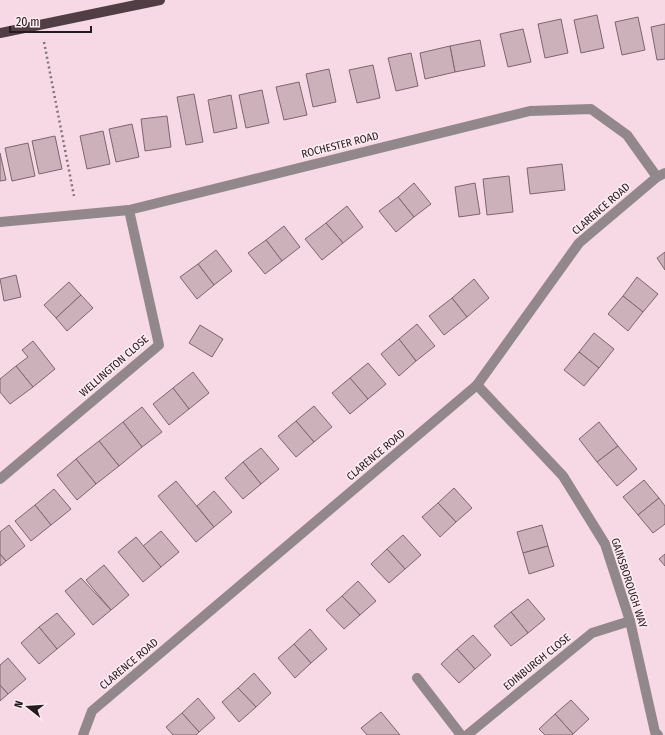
<svg xmlns="http://www.w3.org/2000/svg" width="665" height="735" font-family="'Fira Sans Condensed',sans-serif">
	<style>
		.building { fill: #ccb0ba; stroke: #7e656e }
		.lines { fill: none; stroke-linecap: round; stroke-linejoin: round }
		.path { stroke: #857279; stroke-width: 2.5; stroke-dasharray: 2 3; stroke-linecap: butt }
		.minor { stroke: #92878b; stroke-width: 10 }
		.primary { stroke: #513e45; stroke-width: 10 }
		.labels { text-anchor: middle; dominant-baseline: central; stroke-width: 3.5; stroke-linejoin: round; paint-order: stroke }
		.street-label { font-size: 11px; fill: #261c20; stroke: #fceaf0 }
	</style>
	<rect width="100%" height="100%" fill="#f6d9e4"/>
	<g class="building">
		<path d="M597,15L604,48L581,53L574,20Z"/>
		<path d="M638,17L645,50L622,55L615,22Z"/>
		<path d="M561,19L568,53L545,58L538,24Z"/>
		<path d="M665,24V59L657,60L651,27Z"/>
		<path d="M523,29L531,62L508,67L500,34Z"/>
		<path d="M480,40L485,66L455,72L450,46Z"/>
		<path d="M450,46L455,72L425,79L420,53Z"/>
		<path d="M411,53L418,86L396,91L388,58Z"/>
		<path d="M373,65L380,98L357,103L349,70Z"/>
		<path d="M329,69L336,102L313,107L306,74Z"/>
		<path d="M299,82L307,115L284,120L276,87Z"/>
		<path d="M262,90L269,123L246,128L239,95Z"/>
		<path d="M194,94L203,142L186,145L177,97Z"/>
		<path d="M231,95L237,128L214,133L208,100Z"/>
		<path d="M167,116L171,147L145,151L141,119Z"/>
		<path d="M132,124L139,157L116,162L109,129Z"/>
		<path d="M103,131L110,164L87,169L80,136Z"/>
		<path d="M55,136L62,169L39,174L32,141Z"/>
		<path d="M28,143L35,176L12,181L5,148Z"/>
		<path d="M0,153L6,180L0,181Z"/>
		<path d="M562,164L565,190L530,194L527,168Z"/>
		<path d="M509,176L513,212L487,215L483,179Z"/>
		<path d="M414,183L431,204L414,217L398,197Z"/>
		<path d="M475,183L480,214L459,217L455,187Z"/>
		<path d="M398,197L414,217L396,232L379,211Z"/>
		<path d="M347,206L363,227L343,243L326,223Z"/>
		<path d="M326,223L343,243L322,260L305,239Z"/>
		<path d="M284,226L300,247L282,261L266,240Z"/>
		<path d="M266,240L282,261L265,274L248,253Z"/>
		<path d="M216,250L232,271L214,285L198,264Z"/>
		<path d="M665,252V270L657,258Z"/>
		<path d="M198,264L214,285L197,299L180,277Z"/>
		<path d="M16,275L21,297L4,301L0,279Z"/>
		<path d="M637,277L658,294L643,312L623,296Z"/>
		<path d="M474,279L489,298L467,317L452,298Z"/>
		<path d="M69,282L81,295L56,318L44,305Z"/>
		<path d="M81,295L93,308L67,331L56,318Z"/>
		<path d="M623,296L643,312L628,331L608,314Z"/>
		<path d="M452,298L467,317L444,335L429,316Z"/>
		<path d="M417,324L435,346L416,361L399,339Z"/>
		<path d="M200,325L223,339L212,357L189,343Z"/>
		<path d="M594,333L614,349L599,368L579,352Z"/>
		<path d="M399,339L416,361L399,376L381,354Z"/>
		<path d="M33,341L55,369L33,387L16,366L28,357L22,350Z"/>
		<path d="M579,352L599,368L584,386L564,370Z"/>
		<path d="M368,363L386,384L368,399L350,378Z"/>
		<path d="M16,366L33,387L10,404L0,392V379Z"/>
		<path d="M193,372L209,393L189,409L173,388Z"/>
		<path d="M350,378L368,399L350,414L332,393Z"/>
		<path d="M173,388L189,409L169,425L153,404Z"/>
		<path d="M314,406L332,427L314,442L296,421Z"/>
		<path d="M142,407L162,432L142,447L123,422Z"/>
		<path d="M296,421L314,442L296,457L278,436Z"/>
		<path d="M123,422L142,447L119,466L99,441Z"/>
		<path d="M599,422L618,446L597,462L579,439Z"/>
		<path d="M99,441L119,466L96,484L76,459Z"/>
		<path d="M618,446L637,469L617,486L597,462Z"/>
		<path d="M261,448L279,469L261,484L243,462Z"/>
		<path d="M76,459L96,484L77,500L57,475Z"/>
		<path d="M243,462L261,484L243,499L225,478Z"/>
		<path d="M644,480L659,498L638,515L623,497Z"/>
		<path d="M176,481L214,527L196,542L158,496Z"/>
		<path d="M454,488L472,508L456,522L438,503Z"/>
		<path d="M54,489L71,509L51,525L35,505Z"/>
		<path d="M214,491L232,512L214,527L197,506Z"/>
		<path d="M659,498L665,506V524L653,533L638,515Z"/>
		<path d="M438,503L456,522L440,537L422,517Z"/>
		<path d="M35,505L51,525L31,541L15,521Z"/>
		<path d="M9,525L25,546L6,561L0,554V532Z"/>
		<path d="M542,525L548,546L523,553L517,532Z"/>
		<path d="M161,531L179,552L161,567L143,546Z"/>
		<path d="M403,535L421,555L405,569L387,549Z"/>
		<path d="M136,537L161,567L143,582L118,552Z"/>
		<path d="M548,546L554,566L529,574L523,553Z"/>
		<path d="M387,549L405,569L389,583L371,564Z"/>
		<path d="M0,554L6,561L0,566Z"/>
		<path d="M665,554V566L659,559Z"/>
		<path d="M104,565L129,595L111,610L86,580Z"/>
		<path d="M81,578L111,610L93,625L65,591Z"/>
		<path d="M358,581L376,601L360,615L342,596Z"/>
		<path d="M342,596L360,615L344,629L326,610Z"/>
		<path d="M528,599L545,619L528,633L511,612Z"/>
		<path d="M511,612L528,633L511,646L494,626Z"/>
		<path d="M57,613L75,634L57,649L39,627Z"/>
		<path d="M39,627L57,649L39,664L21,643Z"/>
		<path d="M310,629L327,649L311,663L294,644Z"/>
		<path d="M473,635L491,655L475,669L457,649Z"/>
		<path d="M294,644L311,663L295,678L278,658Z"/>
		<path d="M457,649L475,669L459,683L441,664Z"/>
		<path d="M8,658L26,679L8,694L0,685V665Z"/>
		<path d="M254,673L271,693L256,707L238,688Z"/>
		<path d="M0,685L8,694L0,701Z"/>
		<path d="M238,688L256,707L239,722L222,702Z"/>
		<path d="M198,698L215,718L199,732L182,713Z"/>
		<path d="M571,700L589,719L573,734L555,714Z"/>
		<path d="M381,712L400,735H367L361,728Z"/>
		<path d="M182,713L199,732L196,735H173L166,727Z"/>
		<path d="M555,714L573,734L572,735H545L539,729Z"/>
	</g>
	<g class="lines">
		<path class="path" d="M44,42L74,196"/>
		<g class="minor">
			<path d="M0,222L129,210L530,111L591,109L627,135L657,177"/>
			<path d="M477,385L563,476L605,544L630,621L655,732L658,735"/>
			<path d="M0,479L159,345L129,210"/>
			<path d="M417,678L461,735"/>
			<path d="M83,735L92,711L477,385L579,243L657,177L665,173"/>
			<path d="M467,735L592,633L630,621"/>
		</g>
		<path class="primary" d="M0,33L160,0"/>
	</g>
	<g class="labels">
		<g class="street-label">
			<text transform="translate(340 145) rotate(-14)">ROCHESTER ROAD</text>
			<text transform="translate(601 209) rotate(-41)">CLARENCE ROAD</text>
			<text transform="translate(114 366) rotate(-41)">WELLINGTON CLOSE</text>
			<text transform="translate(376 455) rotate(-40)">CLARENCE ROAD</text>
			<text transform="translate(629 583) rotate(72)">GAINSBOROUGH WAY</text>
			<text transform="translate(537 662) rotate(-39)">EDINBURGH CLOSE</text>
			<text transform="translate(129 664) rotate(-40)">CLARENCE ROAD</text>
		</g>
	</g>
	<g transform="translate(28 707) rotate(287)" stroke="#fceaf0" stroke-width="3" paint-order="stroke">
	<path d="M0-3L7 15L0 10L-7 15Z" fill="#261c20"/>
	<text y="-6" font-size="11" font-weight="bold" text-anchor="middle" fill="#261c20">N</text>
	</g>
	<path d="M10 26v6h81v-6" fill="none" stroke="#261c20" stroke-width="2"/>
	<text x="16" y="26" font-size="12" fill="#261c20" stroke="#fceaf0" stroke-width="3" paint-order="stroke">20 m</text>
</svg>
